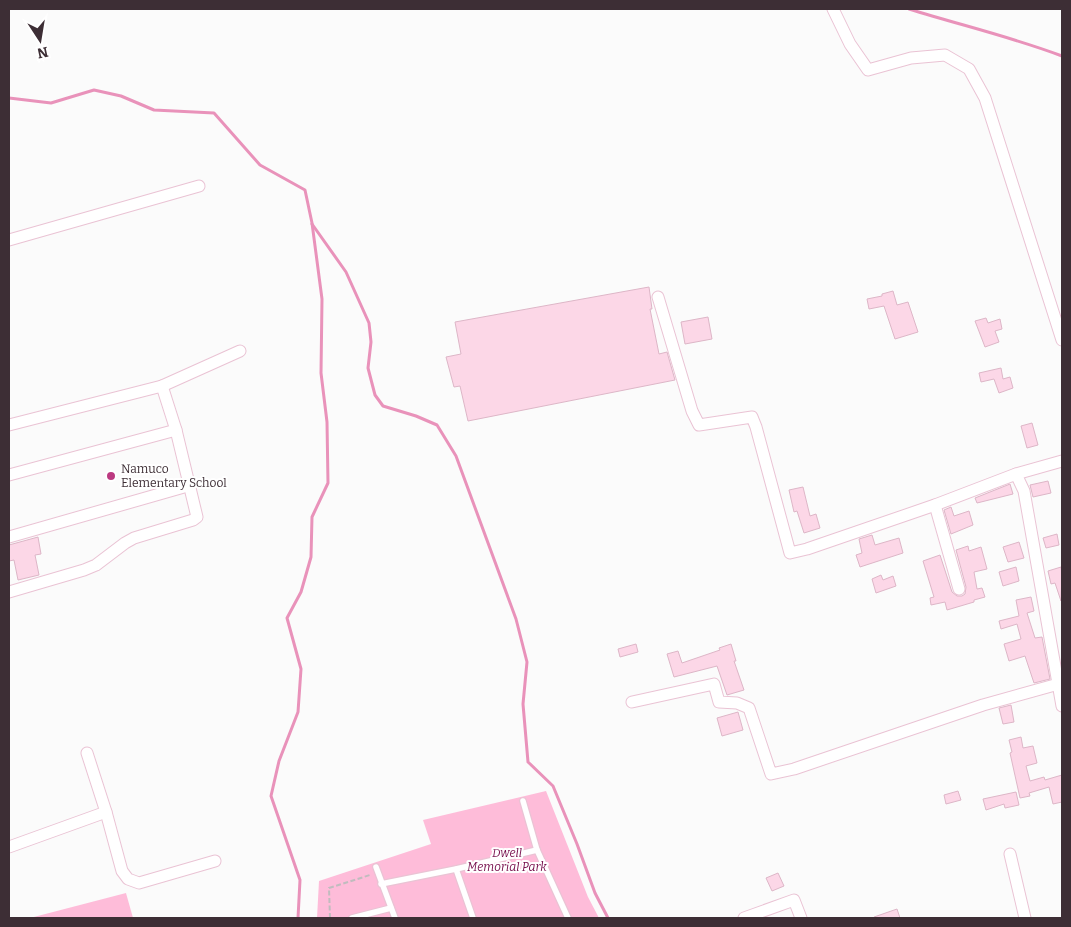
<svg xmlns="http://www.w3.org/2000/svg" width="1071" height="927" font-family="Bitter,serif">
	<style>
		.green { fill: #febcd9 }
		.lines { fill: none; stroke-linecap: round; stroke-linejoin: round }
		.stream { stroke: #e992ba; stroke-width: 3 }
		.building { fill: #fcd7e7; stroke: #ddb6c7 }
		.lane-casing { stroke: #eac3d4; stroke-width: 8 }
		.street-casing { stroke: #eac3d4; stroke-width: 13 }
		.path { stroke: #c0bcbe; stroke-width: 2; stroke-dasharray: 5 2.5; stroke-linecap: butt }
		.lane { stroke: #fff; stroke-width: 5.5 }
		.street { stroke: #fff; stroke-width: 11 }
		.poi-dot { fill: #bc3a81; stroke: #fff; stroke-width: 2 }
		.labels { text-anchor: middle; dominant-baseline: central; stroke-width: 4; stroke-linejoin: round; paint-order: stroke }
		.poi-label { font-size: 12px; fill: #3d2e35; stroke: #fff; text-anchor: start }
		.park-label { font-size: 12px; font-style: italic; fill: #760e4c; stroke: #fff }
	</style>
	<rect width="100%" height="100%" fill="#fbfbfb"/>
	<g class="green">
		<path d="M546,791L588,897L599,918H317L319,881L431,844L423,820Z"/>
		<path d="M126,893L133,918H30Z"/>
	</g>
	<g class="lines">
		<g class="stream">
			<path d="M909,9C960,25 1012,37 1062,56"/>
			<path d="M9,98L51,103L94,90L121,96L154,110L214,113L260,165L305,190L312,223L322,299L321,373L327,422L328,483L312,517L311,557L301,592L287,618L301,669L298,712L279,761L271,796L300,880L298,918"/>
			<path d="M312,224L346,272L369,323L371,342L368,368L375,395L383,406L416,416L437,425L456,456L516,619L527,662L523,704L528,762L553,786L577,844L595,893L608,918"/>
		</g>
	</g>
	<g class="building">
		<path d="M649,287L652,309H650L659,354L667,352L675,380L468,421L460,386L454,387L446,357L461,354L455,322Z"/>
		<path d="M893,291L897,305L908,302L918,332L895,339L884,306L869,309L867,299L882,296V294Z"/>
		<path d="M708,317L712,339L685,344L681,322Z"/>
		<path d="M986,318L988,323L1000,319L1002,329L995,331L999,342L985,347L975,321Z"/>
		<path d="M1001,368L1003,379L1010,377L1013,388L999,393L994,379L981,382L979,373Z"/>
		<path d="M1032,423L1038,445L1027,448L1021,426Z"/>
		<path d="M1048,481L1051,493L1033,497L1030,485Z"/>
		<path d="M1010,484L1013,494L977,503L975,498Z"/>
		<path d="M803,487L810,516L816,514L820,528L804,533L797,511L794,512L789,490Z"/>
		<path d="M951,507L954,516L969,511L973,525L951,534L944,510Z"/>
		<path d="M1057,534L1059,545L1046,548L1043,538Z"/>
		<path d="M872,535L875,545L899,538L903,553L860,567L856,555L862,553L859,539Z"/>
		<path d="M38,537L41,554L35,555L39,575L18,580L14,560L9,561V545Z"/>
		<path d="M1019,542L1024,558L1008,562L1003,547Z"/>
		<path d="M968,546L969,551L981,547L987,569L974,572L977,589L982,588L985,597L974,600V602L947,610L945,602L931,605L930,598L934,597L923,561L940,555L952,592L957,596H962L965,594L966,587L956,550Z"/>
		<path d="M1016,567L1019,581L1003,586L999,572Z"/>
		<path d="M1061,567L1062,573L1061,601L1055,583L1051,584L1048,571Z"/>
		<path d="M881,575L883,580L893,576L896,586L876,593L872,579Z"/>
		<path d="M1031,597L1034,611L1027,613L1035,638L1042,637L1050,679L1034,683L1025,656L1009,661L1004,644L1021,639L1017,624L1001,629L999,621L1019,616L1016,600Z"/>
		<path d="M636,644L638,652L620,657L618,649Z"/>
		<path d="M731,644L736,661H734L744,690L727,695L717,666L674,677L667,654L678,651L682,663L720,650L719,648Z"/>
		<path d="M1011,705L1014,722L1003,724L999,708Z"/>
		<path d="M738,712L743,730L722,736L717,718Z"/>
		<path d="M1021,737L1023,748L1033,746L1037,763L1026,766L1030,781L1044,777L1045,780L1062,775V802L1053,804L1049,787L1029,793L1030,796L1020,798L1010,753L1012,752L1009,740Z"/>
		<path d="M958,791L961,800L946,804L944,795Z"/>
		<path d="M1016,792L1019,805L1005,808L1004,804L986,810L983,799Z"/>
		<path d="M778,873L784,886L772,891L766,878Z"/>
		<path d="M897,909L900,918H875L874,917Z"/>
	</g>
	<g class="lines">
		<g class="lane-casing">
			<g id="lane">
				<path d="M523,801L537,850L568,918"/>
				<path d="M376,867L395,918"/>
				<path d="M456,869L473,918"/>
				<path d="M381,884L456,869L537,850"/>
				<path d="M352,918L391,908"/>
			</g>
		</g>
		<g class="street-casing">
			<g id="street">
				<path d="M833,9L850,44L868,70L911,58L945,55L969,69L985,98L1062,340"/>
				<path d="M9,240L199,186"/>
				<path d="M658,297L692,411L699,425L752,417L756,427L790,553L807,549L935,505L1016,474L1024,491L1062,706"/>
				<path d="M9,425L162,386L240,351"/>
				<path d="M1016,474L1062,461"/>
				<path d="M9,475L176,430"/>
				<path d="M935,505L959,589"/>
				<path d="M9,537L191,485"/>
				<path d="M9,592L84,570L96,565L125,543L134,538L193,520L197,517L176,430L162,386"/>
				<path d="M632,702L714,684L719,702L737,703L749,708L771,774L794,769L983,705L1062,683"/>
				<path d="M87,753L106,812L122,871L128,879L139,883L215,861"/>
				<path d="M9,847L106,812"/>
				<path d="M1010,854L1025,918"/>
				<path d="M744,918L794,900L801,918"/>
			</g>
		</g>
		<path class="path" d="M330,918L329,888L370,875"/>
		<use href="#lane" class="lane"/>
		<use href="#street" class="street"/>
	</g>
	<circle class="poi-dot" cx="111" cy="476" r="5"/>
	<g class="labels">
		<g class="poi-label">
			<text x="121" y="469">Namuco<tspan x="121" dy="14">Elementary School</tspan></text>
		</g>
		<g class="park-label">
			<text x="507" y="853">Dwell<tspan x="507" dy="14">Memorial Park</tspan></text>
		</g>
	</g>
	<rect width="1071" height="927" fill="none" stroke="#3d2e35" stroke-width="20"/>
	<g transform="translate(40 40) rotate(168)" stroke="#ffffff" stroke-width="4" paint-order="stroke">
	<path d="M0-4L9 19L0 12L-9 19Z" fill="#3d2e35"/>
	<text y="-8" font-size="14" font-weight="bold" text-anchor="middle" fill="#3d2e35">N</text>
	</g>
</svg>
